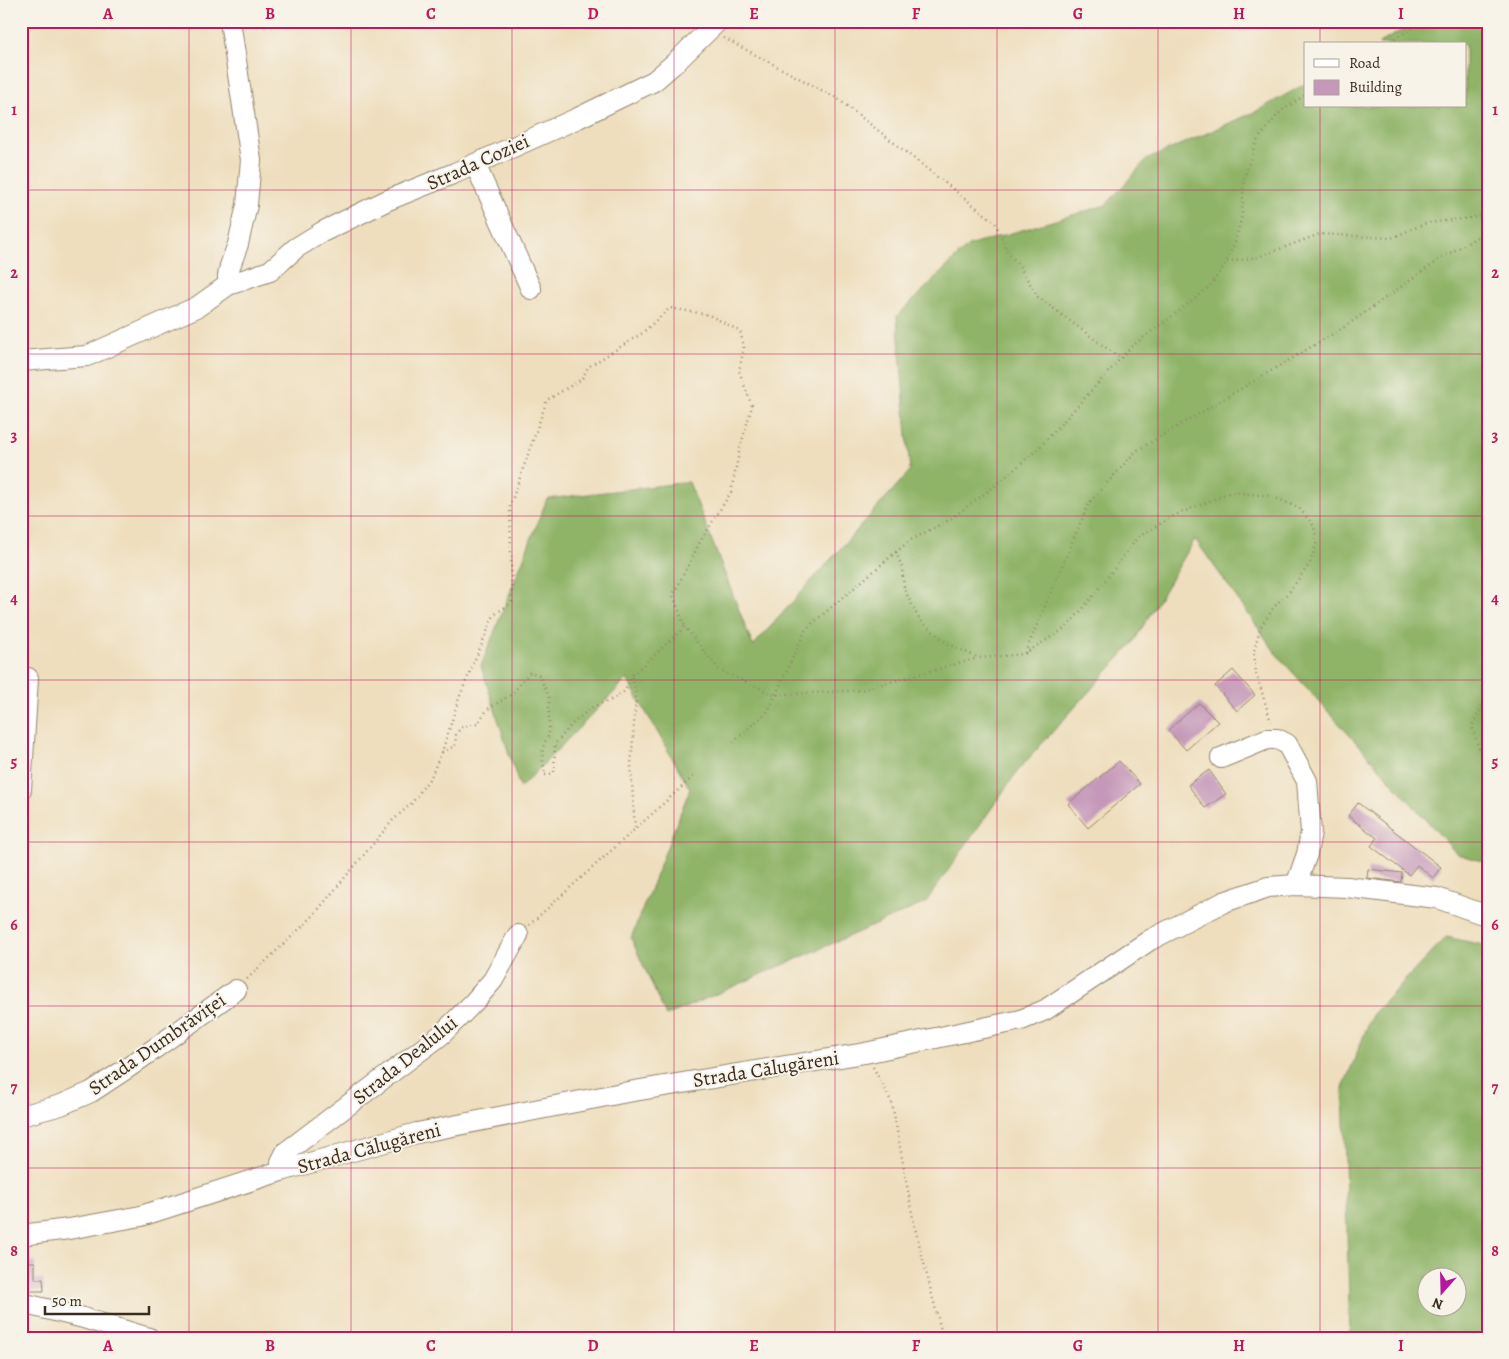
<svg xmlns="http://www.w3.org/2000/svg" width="1509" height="1359" font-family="Alegreya,serif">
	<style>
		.forest { fill: #8fb468; stroke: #656f43; fill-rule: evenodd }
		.building { fill: #c598b9 }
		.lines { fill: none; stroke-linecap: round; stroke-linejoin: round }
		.minor-casing { stroke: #94846e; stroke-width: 22 }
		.path { stroke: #94846e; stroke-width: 2.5; stroke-dasharray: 1 4; stroke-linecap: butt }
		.minor { stroke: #fff; stroke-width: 20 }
		.grid { fill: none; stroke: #c2185b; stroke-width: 1; stroke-opacity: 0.55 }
		.labels { text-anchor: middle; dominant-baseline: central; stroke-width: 4; stroke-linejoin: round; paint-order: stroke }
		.street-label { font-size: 20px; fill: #3b2a1e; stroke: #f7f3e8 }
		.neatline { fill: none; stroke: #c2185b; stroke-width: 2 }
		.grid-label { font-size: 16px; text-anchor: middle; font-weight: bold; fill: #c2185b }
	</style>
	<rect width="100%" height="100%" fill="#f7f3e8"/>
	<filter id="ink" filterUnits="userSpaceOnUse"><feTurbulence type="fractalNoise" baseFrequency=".02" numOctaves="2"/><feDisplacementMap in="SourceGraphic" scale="10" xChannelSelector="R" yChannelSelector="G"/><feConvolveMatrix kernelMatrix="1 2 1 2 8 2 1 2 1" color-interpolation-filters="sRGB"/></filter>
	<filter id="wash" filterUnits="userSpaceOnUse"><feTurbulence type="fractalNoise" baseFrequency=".0096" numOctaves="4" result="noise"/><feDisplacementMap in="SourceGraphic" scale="20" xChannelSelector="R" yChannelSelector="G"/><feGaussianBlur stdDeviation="1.12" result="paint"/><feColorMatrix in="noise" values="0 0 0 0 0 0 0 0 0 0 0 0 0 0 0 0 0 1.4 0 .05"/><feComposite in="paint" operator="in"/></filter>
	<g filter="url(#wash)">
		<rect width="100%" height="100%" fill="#eedebd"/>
		<g class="forest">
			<path d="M1418,21H1488V863L1457,854L1278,656L1195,539L1133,643L1019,769L925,903L666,1016L631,938L690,789L627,679L520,788L481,666L547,499L689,482L753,646L910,471L897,316L968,246L1106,205L1146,160L1255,112L1305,84V106H1465V44H1378Z"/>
			<path d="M1446,937L1488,946V1338H1350L1343,1088L1372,1015ZM1426,1276H1456V1306H1426Z"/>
		</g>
		<g id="blocks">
			<g class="building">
				<path d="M1233,670L1255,695L1237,711L1215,686Z"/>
				<path d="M1199,703L1218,722L1186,750L1168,730Z"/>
				<path d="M1119,761L1140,784L1088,828L1068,804Z"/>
				<path d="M1209,770L1226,794L1205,808L1188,785Z"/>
				<path d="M1358,803L1441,867L1433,878L1417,865L1409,875L1371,846L1377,838L1348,816Z"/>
				<path d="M1368,869L1402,873L1401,882L1367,878Z"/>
				<path d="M22,1262H35V1279H43L44,1291H23Z"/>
			</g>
		</g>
	</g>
	<g filter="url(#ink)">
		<use href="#blocks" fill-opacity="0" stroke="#94846e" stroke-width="1"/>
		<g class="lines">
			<g class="minor-casing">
				<g id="minor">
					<path d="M475,164L531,289"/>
					<path d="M228,285V276L230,266L238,244L247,205L251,160L230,21"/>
					<path d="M21,361L87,356L197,307L228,285L270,271L296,248L322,232L388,200L455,173L578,118L654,81L677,61L718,21"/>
					<path d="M21,679L28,678L21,790"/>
					<path d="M1221,758L1267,739H1277L1287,744L1307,781L1311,832L1307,854L1296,885"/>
					<path d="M21,1116L61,1105L91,1092L129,1067L236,990"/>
					<path d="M281,1171V1162L286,1152L441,1035L474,1002L493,980L518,935"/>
					<path d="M21,1235L69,1229L141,1216L281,1171L417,1133L622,1093L865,1053L1021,1020L1045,1010L1150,940L1224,902L1268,887L1296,885L1347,887L1437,898L1488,916"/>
					<path d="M21,1303L80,1317L149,1338"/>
				</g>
			</g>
			<g class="path">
				<path d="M724,38L838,99L995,222L1007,251L1020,267L1038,297L1121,359"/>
				<path d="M1386,44L1424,21"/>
				<path d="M1227,262L1258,257L1320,234L1391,238L1427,223L1471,218L1488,214"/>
				<path d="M896,552L902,567L904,589L919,619L946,643L979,658L1024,654L1067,627L1095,594L1137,538L1173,516L1231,492L1271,496L1299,508L1314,526L1317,542L1310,563L1290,591L1274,607L1260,628L1254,651L1256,673L1271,722"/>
				<path d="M1025,653L1089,503L1136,451L1343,328L1443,257L1488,231"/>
				<path d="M632,677L636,696L631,766L635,830"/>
				<path d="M1488,698L1483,704L1472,726L1485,769L1488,772"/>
				<path d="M733,742L768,711L806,629L909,541L949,520L995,486L1040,447L1131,347L1187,305L1210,286L1224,266L1234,245L1242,216L1244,178L1256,142L1281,111L1305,95"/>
				<path d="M442,752L455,746L456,735L461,727L477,724L488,709L512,694L530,672L539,675L549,697V736C539,746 543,762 545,775L554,773L555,744L574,722L594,706L611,700L625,691L632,675L685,627L719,670L775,695L861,690L978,658"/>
				<path d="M529,925L695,775"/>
				<path d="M247,979L312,917L393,820L411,804L432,775L434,769L442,752L459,698L494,615L512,602L510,506L547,400L582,379L588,367L641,334L670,308L709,315L740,331L744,347L739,371L752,406L740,448L731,492L700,542L673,595L685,627"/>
				<path d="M873,1067L892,1103L914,1224L943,1338"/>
			</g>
			<use href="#minor" class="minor"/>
		</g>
	</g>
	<path class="grid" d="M189,21V1338M351,21V1338M512,21V1338M674,21V1338M835,21V1338M997,21V1338M1158,21V1338M1320,21V44M1320,106V1338M21,190H1488M21,354H1488M21,516H1488M21,680H1488M21,842H1488M21,1006H1488M21,1168H1488"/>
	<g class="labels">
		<g class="street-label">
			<text transform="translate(478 162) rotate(-24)">Strada Coziei</text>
			<text transform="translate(157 1044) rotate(-35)">Strada Dumbrăviței</text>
			<text transform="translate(405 1060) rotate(-39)">Strada Dealului</text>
			<text transform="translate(766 1069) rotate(-9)">Strada Călugăreni</text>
			<text transform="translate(369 1148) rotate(-15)">Strada Călugăreni</text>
		</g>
	</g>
	<rect width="1509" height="1359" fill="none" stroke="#f7f3e8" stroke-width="55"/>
	<rect x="1304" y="42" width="162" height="65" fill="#f7f3e8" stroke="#aca397"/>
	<rect x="1314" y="59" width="25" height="8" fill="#ffffff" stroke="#aca397"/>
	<text x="1349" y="68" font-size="15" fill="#3b2a1e">Road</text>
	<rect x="1314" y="80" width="25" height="15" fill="#c598b9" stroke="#aca397"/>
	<text x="1349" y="92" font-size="15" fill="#3b2a1e">Building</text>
	<g transform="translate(1442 1292) rotate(200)"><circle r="24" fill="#f7f3e8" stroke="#aca397"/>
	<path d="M0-4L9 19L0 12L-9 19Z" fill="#b5179e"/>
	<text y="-8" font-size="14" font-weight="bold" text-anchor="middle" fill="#3b2a1e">N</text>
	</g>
	<path d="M45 1306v8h104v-8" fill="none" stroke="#3b2a1e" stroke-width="2.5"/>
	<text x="52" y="1306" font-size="15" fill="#3b2a1e" stroke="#f7f3e8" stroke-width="4" paint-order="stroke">50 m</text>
	<rect x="28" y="28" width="1454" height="1304" class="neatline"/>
	<g class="grid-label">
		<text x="108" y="19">A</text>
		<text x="270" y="19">B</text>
		<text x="431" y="19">C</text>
		<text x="593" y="19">D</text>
		<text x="754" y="19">E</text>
		<text x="916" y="19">F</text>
		<text x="1078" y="19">G</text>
		<text x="1239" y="19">H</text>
		<text x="1401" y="19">I</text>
		<text x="14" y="115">1</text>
		<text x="1495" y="115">1</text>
		<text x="14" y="278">2</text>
		<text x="1495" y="278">2</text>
		<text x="14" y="441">3</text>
		<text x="1495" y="441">3</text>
		<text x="14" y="604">4</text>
		<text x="1495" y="604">4</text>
		<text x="14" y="767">5</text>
		<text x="1495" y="767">5</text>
		<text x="14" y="930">6</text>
		<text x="1495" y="930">6</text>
		<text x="14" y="1093">7</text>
		<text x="1495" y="1093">7</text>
		<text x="14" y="1256">8</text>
		<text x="1495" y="1256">8</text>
		<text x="108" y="1351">A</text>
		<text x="270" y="1351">B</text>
		<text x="431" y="1351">C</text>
		<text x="593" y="1351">D</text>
		<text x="754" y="1351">E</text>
		<text x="916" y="1351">F</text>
		<text x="1078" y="1351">G</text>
		<text x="1239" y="1351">H</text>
		<text x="1401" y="1351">I</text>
	</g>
</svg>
